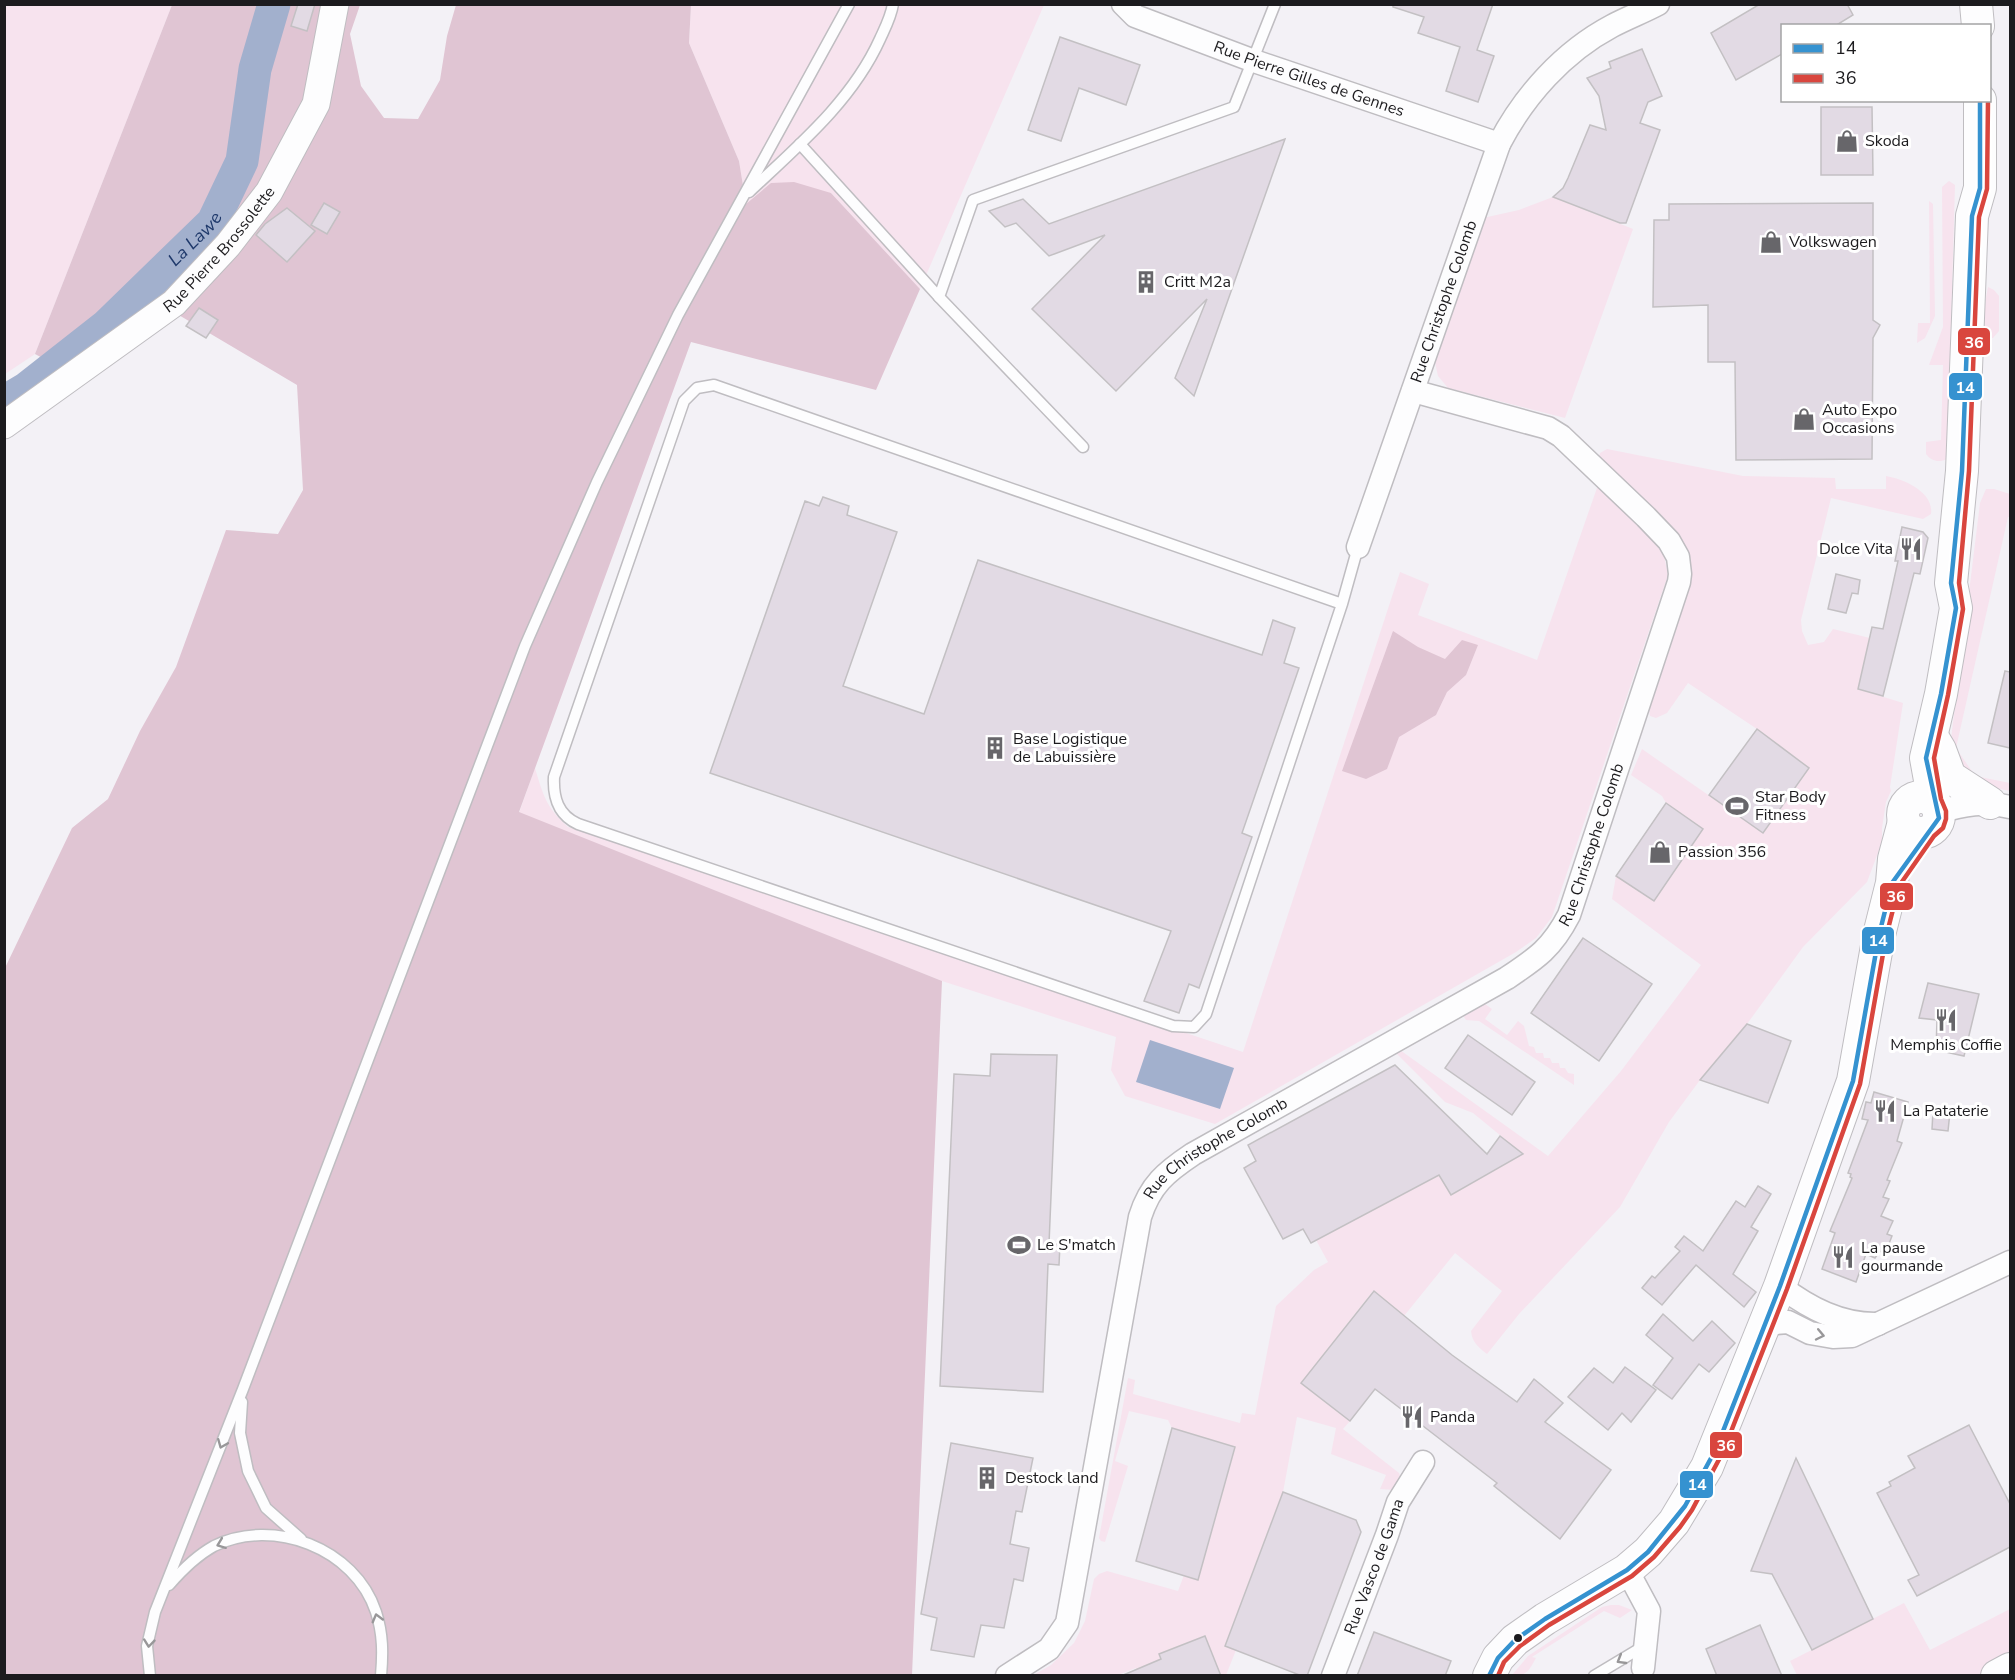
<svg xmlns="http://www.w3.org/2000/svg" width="2015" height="1680" font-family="'Nunito Sans',sans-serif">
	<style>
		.green { fill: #f7e3ee }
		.forest { fill: #e0c5d3 }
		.water { fill: #a2b0cd }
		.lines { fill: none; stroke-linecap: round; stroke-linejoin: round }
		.river { stroke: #a2b0cd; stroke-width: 33 }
		.building { fill: #e2dae4; stroke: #c3c0c3; stroke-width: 1.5 }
		.service-casing { stroke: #bfbdc1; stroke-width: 13 }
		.minor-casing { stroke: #bfbdc1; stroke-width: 25 }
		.tertiary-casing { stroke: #bfbdc1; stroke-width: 29 }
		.secondary-casing { stroke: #bfbdc1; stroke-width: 34 }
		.service { stroke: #fdfdfe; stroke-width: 10 }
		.minor { stroke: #fdfdfe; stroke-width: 22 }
		.tertiary { stroke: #fdfdfe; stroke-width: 27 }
		.secondary { stroke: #fdfdfe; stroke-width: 32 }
		.bus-1-casing { stroke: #fff; stroke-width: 9 }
		.bus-2-casing { stroke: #fff; stroke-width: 9 }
		.bus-1 { stroke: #3592d0; stroke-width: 4.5 }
		.bus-2 { stroke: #d9463e; stroke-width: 4.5 }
		.oneway { stroke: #989799 }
		.bus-dot { fill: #1c1b1e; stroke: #fff; stroke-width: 2 }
		.labels { text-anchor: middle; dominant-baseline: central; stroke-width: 6; stroke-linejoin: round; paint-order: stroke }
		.street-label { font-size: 16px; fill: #1c1b1e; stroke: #fff }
		.poi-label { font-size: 16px; fill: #1c1b1e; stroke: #fff; text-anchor: start }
		.water-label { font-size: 18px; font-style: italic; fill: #1f396b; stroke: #fff }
		.line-badge { stroke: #fff; stroke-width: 2 }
		.badge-label { font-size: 16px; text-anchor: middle; font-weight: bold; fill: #fff }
	</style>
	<rect width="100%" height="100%" fill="#f3f1f6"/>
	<g class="green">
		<path d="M5,5H172L35,354L5,374Z"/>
		<path d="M691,5H1044L920,289L831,193L746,204L739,161L689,43Z"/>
		<path d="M1949,181L1955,185L1947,459C1939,463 1931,461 1926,454V442L1941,440L1943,365H1929L1943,327L1942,187Z"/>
		<path d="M1553,197L1633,229L1565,418L1448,388L1438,376L1434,358L1483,218L1519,210Z"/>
		<path d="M1929,201L1933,204L1935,316L1925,338L1917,343L1918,323H1930Z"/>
		<path d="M1988,287L1994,290L1999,296V331L1993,338H1986C1984,321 1984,304 1988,287Z"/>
		<path d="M1607,449L1743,476L1835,478L1836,489H1886V476C1904,479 1934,492 1931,514L1923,519L1831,498L1801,620L1802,631L1808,645L1824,642L1833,629L1870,638L1858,689L1903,703L1890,787L1891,791L1886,802L1882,828V842L1867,882L1803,947L1747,1024L1700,1080L1669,1122L1620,1207L1519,1314L1487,1354C1478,1347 1472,1342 1471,1331L1502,1291L1455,1253L1404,1316L1373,1291L1301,1383L1350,1421L1343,1429L1399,1473L1400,1476L1394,1490L1380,1489L1386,1475L1331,1454L1336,1428L1297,1417L1283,1492L1225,1645L1236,1650L1226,1675H1221L1205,1636L1159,1654L1167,1675H1139L1136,1668L1118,1675L1032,1676L1051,1665L1074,1643L1085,1621L1094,1579L1099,1574L1107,1571L1178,1591L1184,1575L1198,1579L1235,1448L1172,1428L1168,1420L1129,1411L1115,1461L1128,1466L1105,1542L1101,1541L1099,1538L1128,1378L1135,1380L1133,1394L1240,1423L1242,1413L1255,1415L1276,1306L1314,1270L1328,1262L1316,1240L1439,1175L1451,1195L1523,1154L1473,1113L1445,1102L1396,1053L1400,1050L1548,1156L1621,1071L1701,965L1612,899L1616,876L1654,901L1703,829L1666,803L1662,796L1631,775L1642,749L1763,833L1809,768L1757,729L1688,683L1667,713L1656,718L1650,716L1649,710L1689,569L1598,460L1600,453Z"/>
		<path d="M1598,485L1654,540L1663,551L1668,575L1552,917L1536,938L1516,952L1215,1124L1125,1096L1111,1070L1116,1037L942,981L519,813L535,768C543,795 546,807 568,827L1243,1052L1400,572L1429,584L1418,615L1537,660Z"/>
		<path d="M1986,489H1994L2010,494V517H2008L1956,748L1975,776L2010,783V791L1981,785L1971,780L1950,747L1980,503Z"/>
		<path d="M1482,1002L1492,1009L1485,1019L1507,1035L1518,1021L1524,1026L1529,1046L1534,1047L1536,1053H1543L1544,1058H1550L1552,1063H1559L1560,1068H1565L1568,1073L1574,1074V1085L1479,1021L1466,1020L1462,1014Z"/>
		<path d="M1904,1603L1930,1650L2010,1609V1675H1797L1790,1661Z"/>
		<path d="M1611,1605H1619L1632,1610L1620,1618L1604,1611L1532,1657L1536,1658C1529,1670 1528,1676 1512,1675L1528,1656L1602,1607Z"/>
	</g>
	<g class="forest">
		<path d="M172,5H360L350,34L361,86L384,118L418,119L440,80L447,36L456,5H691L689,43L739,161L746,204L771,183L794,182L831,193L920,289L876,390L691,342L519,812L942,981L912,1675H5L4,970L72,828L108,799L140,731L176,667L226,530L278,534L303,490L297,385L172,311L74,375L35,354Z"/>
		<path d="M1393,631L1418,647L1445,659L1462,640L1478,645L1466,675L1447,692L1436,715L1399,737L1387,769L1366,779L1342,771Z"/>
	</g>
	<path class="water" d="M1150,1040L1234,1068L1220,1109L1136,1082Z"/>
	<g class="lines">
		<path class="river" id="s1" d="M4,402L27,388L106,326L213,222L242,161L255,69L274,4"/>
	</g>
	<g class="building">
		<path d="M298,4H315L307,31L291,26Z"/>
		<path d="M1393,4H1493L1477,50L1494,56L1478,102L1446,91L1460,47L1418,33L1424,17L1393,7Z"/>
		<path d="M1760,4H1847L1853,15L1835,26H1782V54L1736,80L1711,33Z"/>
		<path d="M1060,37L1140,65L1126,105L1079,88L1061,141L1028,130Z"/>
		<path d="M1642,49L1662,96L1648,102L1640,123L1660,130L1626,223H1620L1553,197L1563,188L1568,178L1590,125L1606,130L1599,96L1587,78L1611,68L1609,62Z"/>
		<path d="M1821,107H1872L1873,175H1821Z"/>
		<path d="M1285,139L1194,396L1175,378L1207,299L1116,391L1032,309L1105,235L1049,256L1016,223L1005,227L989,211L1023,199L1049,224Z"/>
		<path d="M324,203L340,212L327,234L311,225Z"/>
		<path d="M1873,203V320L1880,325L1873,338L1872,459L1736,460L1735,362H1708V305L1653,307L1654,220H1669V204Z"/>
		<path d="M287,208L315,231L287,262L256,235L265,224Z"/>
		<path d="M199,308L218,320L206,338L186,326Z"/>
		<path d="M823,497L849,506L847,515L897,532L843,686L924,714L978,560L1262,655L1273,620L1295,628L1284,663L1299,668L1242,833L1252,837L1199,988L1189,984L1179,1013L1144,1001L1171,931L710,773L805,501L819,506Z"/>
		<path d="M1902,527L1923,532L1928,538L1920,574L1914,573L1883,696L1858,689L1872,627L1883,629L1898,561H1895Z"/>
		<path d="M1836,574L1860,580L1858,594L1852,593L1846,613L1828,609Z"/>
		<path d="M2005,671L2010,672V748L1988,743Z"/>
		<path d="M1757,729L1809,768L1763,833L1709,795Z"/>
		<path d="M1666,803L1703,829L1654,901L1616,876Z"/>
		<path d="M1583,938L1652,984L1599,1061L1531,1013Z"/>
		<path d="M1928,983L1979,994L1964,1056L1936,1050L1937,1020L1919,1018Z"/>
		<path d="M1747,1024L1791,1041L1768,1103L1700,1080Z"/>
		<path d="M1468,1035L1535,1082L1512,1115L1445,1068Z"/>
		<path d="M991,1054L1057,1055L1049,1244H1060L1059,1265L1048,1264L1043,1392L940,1386L954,1074L990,1076Z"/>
		<path d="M1395,1065L1487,1154L1500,1136L1523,1154L1451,1195L1439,1175L1311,1243L1303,1229L1283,1239L1244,1168L1256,1161L1248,1145Z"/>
		<path d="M1874,1092L1908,1102L1897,1141L1902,1143L1887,1180L1890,1181L1883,1197L1889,1199L1881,1216L1893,1221L1887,1234L1892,1236L1885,1254L1880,1251L1875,1258L1866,1254L1856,1282L1822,1269L1835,1233L1830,1231L1852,1178L1850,1177L1851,1174L1848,1173L1868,1120L1862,1119L1866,1102L1871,1103Z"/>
		<path d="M1933,1111L1950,1112L1948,1131L1932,1129Z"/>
		<path d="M1758,1186L1771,1194L1751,1227L1758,1231L1733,1274L1756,1292L1744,1307L1696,1265L1662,1305L1642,1288L1652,1276L1655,1278L1680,1251L1675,1247L1684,1236L1703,1251L1736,1201L1745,1207Z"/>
		<path d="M1374,1291L1452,1355L1517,1402L1534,1379L1563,1403L1545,1422L1611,1470L1560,1539L1494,1486L1497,1483L1375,1389L1350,1421L1301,1383Z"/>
		<path d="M1663,1314L1693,1341L1712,1321L1735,1343L1709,1372L1699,1364L1672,1399L1653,1385L1673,1358L1646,1335Z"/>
		<path d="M1625,1367L1656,1390L1631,1422L1622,1413L1608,1430L1568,1397L1594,1368L1613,1383Z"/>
		<path d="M1969,1425L2010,1504V1547L1917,1596L1908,1580L1919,1575L1877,1493L1891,1486L1889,1482L1915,1468L1908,1456Z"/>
		<path d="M1172,1428L1235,1447L1198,1580L1136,1561Z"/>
		<path d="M951,1443L1033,1458L1022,1512L1016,1511L1010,1544L1029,1548L1023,1581L1014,1579L1004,1628L981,1625L974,1657L931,1650L937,1618L921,1614Z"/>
		<path d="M1796,1458L1873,1619L1812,1650L1772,1574L1751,1571Z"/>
		<path d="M1283,1492L1356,1520L1361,1532L1307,1676H1302L1225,1646Z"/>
		<path d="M1760,1625L1782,1676H1717L1706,1649Z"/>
		<path d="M1374,1632L1451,1661L1445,1676H1357Z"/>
		<path d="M1205,1636L1221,1676H1121L1161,1659L1159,1654Z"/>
	</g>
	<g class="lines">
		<g class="service-casing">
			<g id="service">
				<path d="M800,144L939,297"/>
				<path d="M749,192C798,146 852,101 880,39C885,28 891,17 893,4"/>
				<path d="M1083,447L939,297L973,200L1234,107L1275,4"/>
				<path d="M1342,604L714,385L697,388L684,401L554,777C553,798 558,815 578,824L1173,1026L1194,1027L1206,1014L1342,604L1358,547"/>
				<path d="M242,1402L240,1433L248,1471L266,1508L301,1539"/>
				<path d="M169,1585C182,1570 196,1556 214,1546C273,1517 355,1548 376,1612C383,1634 383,1653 381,1676"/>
				<path d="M150,1676L147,1646L155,1612L243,1389L525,646L597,482L678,315L849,4"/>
				<path d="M1594,1676L1644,1646"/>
			</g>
		</g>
		<g class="minor-casing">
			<g id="minor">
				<path id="s2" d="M1123,4L1135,16L1254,61L1499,144"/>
				<path id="s3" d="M1358,547L1499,144C1524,96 1563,52 1612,26C1627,18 1643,12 1658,4"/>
				<path d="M1939,812C1964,804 1985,801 2010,807"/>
				<path d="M1780,1286C1809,1308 1841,1325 1878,1324"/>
				<path d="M1764,1324L1788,1322L1810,1333L1833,1337L1852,1336L2010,1262"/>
				<path d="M1627,1570L1649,1611L1643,1668"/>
				<path id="s4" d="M1007,1676L1049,1649L1067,1623L1140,1217C1150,1185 1166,1172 1193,1154L1507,978C1537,958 1552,948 1569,915L1679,582L1680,574L1678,557L1669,541L1646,517L1561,436L1548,428L1413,391"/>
				<path id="s5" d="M1333,1676L1387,1535L1398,1502L1423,1462"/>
			</g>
		</g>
		<g class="tertiary-casing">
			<g id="tertiary">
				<path id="s6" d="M4,425L174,303L228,245L269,192L316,104L335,4"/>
			</g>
		</g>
		<g class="secondary-casing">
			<g id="secondary">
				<path d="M1976,4L1978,26"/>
				<path d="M1934,740L1940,750L1950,777L1990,803"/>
				<circle cx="1921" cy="815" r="18"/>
				<path d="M1934,802L1926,758L1941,694L1956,608L1951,583L1962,471L1972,216L1980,188V100"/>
				<path d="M1489,1676L1498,1658L1515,1640L1545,1619L1627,1570L1648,1552L1674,1522L1707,1467L1780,1286L1853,1081L1879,935L1892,883L1894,859L1904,822"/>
				<path d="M1997,1676L2010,1669"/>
			</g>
		</g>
		<use href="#service" class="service"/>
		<use href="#minor" class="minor"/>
		<use href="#tertiary" class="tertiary"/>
		<use href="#secondary" class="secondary"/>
		<g class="bus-1-casing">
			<path id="bus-1" d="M1489,1676L1498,1658L1515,1640L1545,1619L1627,1570L1648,1552L1685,1506L1716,1449L1780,1286L1853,1081L1879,935L1892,883L1939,818L1926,758L1941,694L1956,608L1951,583L1962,471L1972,216L1980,188V100"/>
		</g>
		<g class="bus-2-casing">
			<path id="bus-2" d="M1498,1676L1504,1662L1520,1646L1549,1625L1632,1576L1654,1557L1680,1527L1692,1510L1723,1452L1787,1289L1860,1084L1886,937L1899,886L1934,836L1943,828L1946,819V811L1941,799L1934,758L1948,695L1963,609L1959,583L1969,471L1979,217L1987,189L1988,100"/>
		</g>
		<use href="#bus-1" class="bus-1"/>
		<use href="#bus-2" class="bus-2"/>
	</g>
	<defs><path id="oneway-chevron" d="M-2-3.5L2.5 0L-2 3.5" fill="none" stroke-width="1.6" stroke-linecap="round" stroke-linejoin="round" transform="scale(1.5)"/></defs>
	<g class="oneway">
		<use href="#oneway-chevron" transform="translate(1820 1335) rotate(12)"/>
		<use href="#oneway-chevron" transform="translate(222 1444) rotate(112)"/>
		<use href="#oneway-chevron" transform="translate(221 1544) rotate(159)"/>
		<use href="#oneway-chevron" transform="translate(377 1618) rotate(-105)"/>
		<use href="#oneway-chevron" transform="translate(149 1643) rotate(96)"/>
		<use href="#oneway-chevron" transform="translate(1621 1660) rotate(149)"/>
	</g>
	<defs>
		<g id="shop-bare" transform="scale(1.8)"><path d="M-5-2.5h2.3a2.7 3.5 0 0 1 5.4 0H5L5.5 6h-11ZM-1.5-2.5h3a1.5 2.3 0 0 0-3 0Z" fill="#67666a" stroke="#fff" stroke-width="2.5" paint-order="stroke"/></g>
		<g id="building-bare" transform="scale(1.8)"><path d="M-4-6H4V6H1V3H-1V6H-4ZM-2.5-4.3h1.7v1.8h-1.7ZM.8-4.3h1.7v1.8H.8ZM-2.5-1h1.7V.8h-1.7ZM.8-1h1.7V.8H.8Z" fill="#67666a" stroke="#fff" stroke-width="2.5" paint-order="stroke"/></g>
		<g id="restaurant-bare" transform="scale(1.8)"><path d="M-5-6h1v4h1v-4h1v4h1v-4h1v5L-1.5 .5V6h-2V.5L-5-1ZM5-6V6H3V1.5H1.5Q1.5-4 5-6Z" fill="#67666a" stroke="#fff" stroke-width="2.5" paint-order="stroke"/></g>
		<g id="stadium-bare" transform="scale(1.8)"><path d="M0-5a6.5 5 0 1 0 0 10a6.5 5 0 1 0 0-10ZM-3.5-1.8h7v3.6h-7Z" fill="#67666a" stroke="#fff" stroke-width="2.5" paint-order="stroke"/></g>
	</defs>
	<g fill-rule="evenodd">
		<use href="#shop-bare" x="1847" y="141"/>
		<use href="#shop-bare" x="1771" y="242"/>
		<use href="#building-bare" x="1146" y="282"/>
		<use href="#shop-bare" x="1804" y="419"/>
		<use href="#restaurant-bare" x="1911" y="549"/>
		<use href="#building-bare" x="995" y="748"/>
		<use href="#stadium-bare" x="1737" y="806"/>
		<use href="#shop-bare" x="1660" y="852"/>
		<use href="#restaurant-bare" x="1946" y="1020"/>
		<use href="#restaurant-bare" x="1885" y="1111"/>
		<use href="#stadium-bare" x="1019" y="1245"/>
		<use href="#restaurant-bare" x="1843" y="1257"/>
		<use href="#restaurant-bare" x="1412" y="1417"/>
		<use href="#building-bare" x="987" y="1478"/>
	</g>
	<circle class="bus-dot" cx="1518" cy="1638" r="5"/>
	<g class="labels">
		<g class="street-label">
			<text stroke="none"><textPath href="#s2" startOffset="202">Rue Pierre Gilles de Gennes</textPath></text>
			<text stroke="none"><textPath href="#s6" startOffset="279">Rue Pierre Brossolette</textPath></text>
			<text stroke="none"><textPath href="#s3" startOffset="260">Rue Christophe Colomb</textPath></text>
			<text stroke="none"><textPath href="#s4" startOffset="1102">Rue Christophe Colomb</textPath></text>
			<text stroke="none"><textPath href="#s4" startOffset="600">Rue Christophe Colomb</textPath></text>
			<text stroke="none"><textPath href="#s5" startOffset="117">Rue Vasco de Gama</textPath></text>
		</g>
		<g class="poi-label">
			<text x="1865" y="141">Skoda</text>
			<text x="1789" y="242">Volkswagen</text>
			<text x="1164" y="282">Critt M2a</text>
			<text x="1822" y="410">Auto Expo<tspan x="1822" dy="18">Occasions</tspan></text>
			<text x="1893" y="549" text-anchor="end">Dolce Vita</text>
			<text x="1013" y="739">Base Logistique<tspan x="1013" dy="18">de Labuissière</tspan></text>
			<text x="1755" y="797">Star Body<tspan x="1755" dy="18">Fitness</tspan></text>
			<text x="1678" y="852">Passion 356</text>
			<text x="1946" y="1045" text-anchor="middle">Memphis Coffie</text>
			<text x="1903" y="1111">La Pataterie</text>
			<text x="1037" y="1245">Le S'match</text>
			<text x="1861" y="1248">La pause<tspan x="1861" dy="18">gourmande</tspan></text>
			<text x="1430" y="1417">Panda</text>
			<text x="1005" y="1478">Destock land</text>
		</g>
		<g class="water-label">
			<text stroke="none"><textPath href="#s1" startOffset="252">La Lawe</textPath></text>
		</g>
	</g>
	<g class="line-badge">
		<rect x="1957" y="327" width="34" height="29" rx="6" fill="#d9463e"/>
		<rect x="1948" y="372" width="35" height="29" rx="6" fill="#3592d0"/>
		<rect x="1879" y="882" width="35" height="29" rx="6" fill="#d9463e"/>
		<rect x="1861" y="926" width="34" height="29" rx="6" fill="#3592d0"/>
		<rect x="1709" y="1431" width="34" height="28" rx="6" fill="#d9463e"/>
		<rect x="1679" y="1470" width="35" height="29" rx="6" fill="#3592d0"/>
	</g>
	<g class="badge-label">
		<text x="1974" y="348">36</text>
		<text x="1965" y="393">14</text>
		<text x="1896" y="902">36</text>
		<text x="1878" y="946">14</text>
		<text x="1726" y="1451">36</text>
		<text x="1697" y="1490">14</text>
	</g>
	<rect width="2015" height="1680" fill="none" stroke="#1c1b1e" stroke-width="12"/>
	<rect x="1781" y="24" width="210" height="78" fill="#ffffff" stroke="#a4a4a5" stroke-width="1.5"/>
	<rect x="1793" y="44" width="30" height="9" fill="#3592d0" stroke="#a4a4a5" stroke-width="1.5"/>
	<text x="1835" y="54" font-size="18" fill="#1c1b1e">14</text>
	<rect x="1793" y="74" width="30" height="9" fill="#d9463e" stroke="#a4a4a5" stroke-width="1.5"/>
	<text x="1835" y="84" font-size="18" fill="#1c1b1e">36</text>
</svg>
